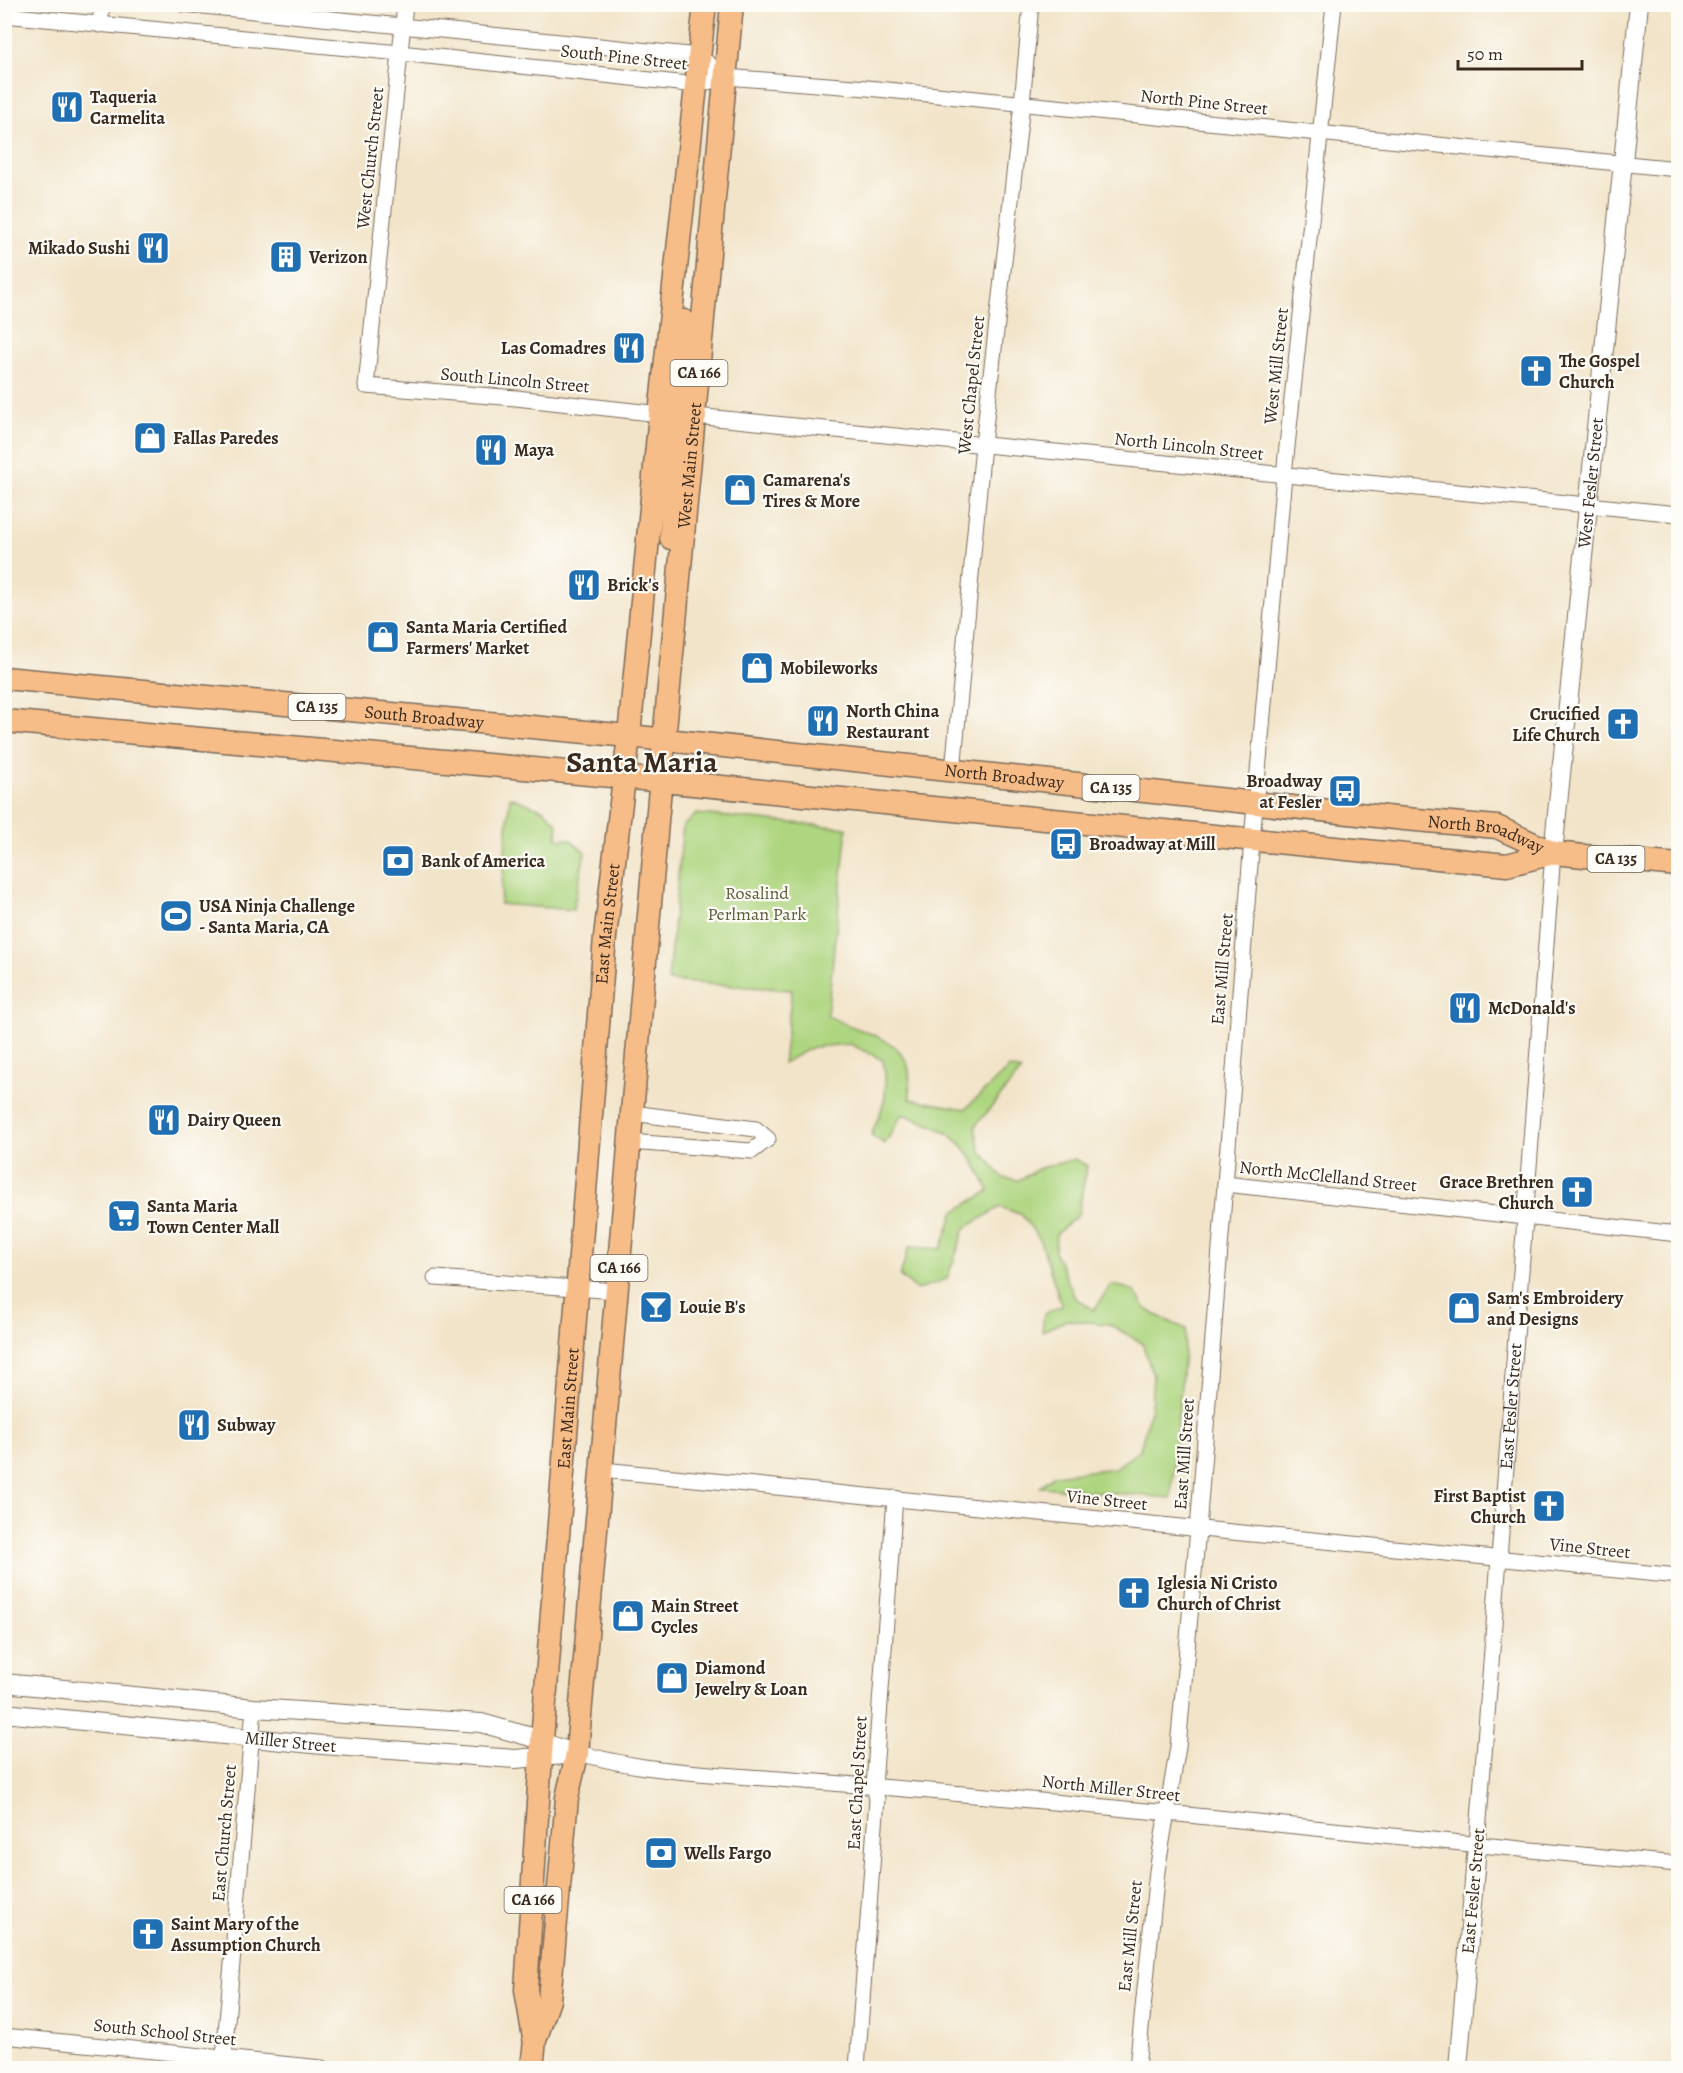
<svg xmlns="http://www.w3.org/2000/svg" width="1683" height="2073" font-family="Alegreya,serif">
	<style>
		.green { fill: #aed57f; stroke: #74804e; stroke-width: 1.5 }
		.lines { fill: none; stroke-linecap: round; stroke-linejoin: round }
		.minor-casing { stroke: #7b6b5a; stroke-width: 17 }
		.tertiary-casing { stroke: #7b6b5a; stroke-width: 20 }
		.primary-casing { stroke: #7b6b5a; stroke-width: 25 }
		.minor { stroke: #fff; stroke-width: 15 }
		.tertiary { stroke: #fff; stroke-width: 18 }
		.primary { stroke: #f7bd88; stroke-width: 22 }
		.labels { text-anchor: middle; dominant-baseline: central; stroke-width: 4.5; stroke-linejoin: round; paint-order: stroke }
		.shield { fill: #fdfcf7; stroke: #75695f; stroke-width: 1.5 }
		.shield-label { font-size: 16px; font-weight: bold; fill: #3b2a1e }
		.street-label { font-size: 18px; fill: #3b2a1e; stroke: #fdfcf7 }
		.poi-label { font-size: 18px; font-weight: bold; fill: #3b2a1e; stroke: #fdfcf7; text-anchor: start }
		.park-label { font-size: 18px; fill: #5e5d3b; stroke: #fdfcf7 }
		.town-label { font-size: 30px; font-weight: bold; fill: #3b2a1e; stroke: #fdfcf7 }
	</style>
	<rect width="100%" height="100%" fill="#fdfcf7"/>
	<filter id="ink" filterUnits="userSpaceOnUse"><feTurbulence type="fractalNoise" baseFrequency=".0167" numOctaves="2"/><feDisplacementMap in="SourceGraphic" scale="12" xChannelSelector="R" yChannelSelector="G"/><feConvolveMatrix kernelMatrix="1 2 1 2 8 2 1 2 1" color-interpolation-filters="sRGB"/></filter>
	<filter id="wash" filterUnits="userSpaceOnUse"><feTurbulence type="fractalNoise" baseFrequency=".008" numOctaves="4" result="noise"/><feDisplacementMap in="SourceGraphic" scale="24" xChannelSelector="R" yChannelSelector="G"/><feGaussianBlur stdDeviation="1.35" result="paint"/><feColorMatrix in="noise" values="0 0 0 0 0 0 0 0 0 0 0 0 0 0 0 0 0 1.4 0 .05"/><feComposite in="paint" operator="in"/></filter>
	<g filter="url(#wash)">
		<rect width="100%" height="100%" fill="#f2e4c9"/>
		<g class="green">
			<path d="M510,797L544,810L558,824L557,838L571,840L585,852L573,910L500,904Z"/>
			<path d="M697,814L847,828L827,1015C851,1031 898,1034 908,1066C911,1076 909,1089 910,1099L965,1109L1009,1068L1021,1071L975,1127L980,1150L1003,1178L1019,1180L1040,1168L1075,1159L1087,1166L1078,1215L1056,1234L1055,1252L1075,1298L1094,1310L1111,1285C1149,1290 1131,1300 1151,1312C1162,1319 1175,1324 1186,1329L1171,1498L1040,1487L1054,1475L1115,1468L1140,1450L1151,1407L1153,1375L1142,1343L1109,1324L1067,1320L1042,1331L1044,1314L1062,1306L1040,1240L1022,1215L1000,1207L965,1228L947,1279L917,1290L900,1276L909,1247L941,1249L954,1212L989,1191C966,1140 954,1132 902,1114L885,1144L871,1135C885,1104 889,1094 883,1060L850,1044L813,1047L783,1063L792,990L668,981L683,826Z"/>
		</g>
	</g>
	<g filter="url(#ink)">
		<g class="lines">
			<g class="minor-casing">
				<g id="minor">
					<path d="M183,4L699,56L725,77"/>
					<path d="M405,4L366,386L516,398L660,414"/>
					<path d="M4,15L400,53L697,85L725,77L867,88L1678,169"/>
					<path d="M100,25L102,4"/>
					<path d="M695,416L1678,514"/>
					<path d="M953,771L983,445L1022,104L1031,4"/>
					<path d="M629,1142L752,1151L768,1139L756,1129L632,1113"/>
					<path d="M1225,1184L1678,1234"/>
					<path d="M435,1278L617,1291"/>
					<path d="M603,1470L1678,1576"/>
					<path d="M542,1740C617,1771 699,1773 779,1779C844,1784 909,1789 974,1795C1209,1815 1443,1843 1678,1864"/>
					<path id="s1" d="M1477,1846L1553,853"/>
					<path d="M4,2036L322,2068"/>
					<path d="M223,2068L254,1708"/>
					<path d="M857,2068L877,1799L874,1786L895,1498"/>
					<path d="M1137,2068L1157,1871L1178,1747L1198,1529L1252,840L1284,475L1334,4"/>
				</g>
			</g>
			<g class="tertiary-casing">
				<g id="tertiary">
					<path id="s2" d="M1553,853L1639,4"/>
					<path d="M4,1683L254,1708L481,1723L542,1740"/>
					<path id="s3" d="M4,1713L322,1745L515,1759L577,1754"/>
					<path d="M1458,2068L1477,1846"/>
				</g>
			</g>
			<g class="primary-casing">
				<g id="primary">
					<path d="M684,321L681,407L685,414L695,416"/>
					<path d="M660,414L671,419L675,431L671,538"/>
					<path id="s4" d="M4,678L629,736L1405,819L1497,827L1553,853L1678,865"/>
					<path d="M4,721L622,777L1507,865L1553,853"/>
					<path id="s5" d="M534,2038L526,1990L542,1740L605,937L629,736L660,414L705,4"/>
					<path id="s6" d="M532,2068L535,2040L549,2000L567,1798L577,1754L579,1728L664,741L732,4"/>
				</g>
			</g>
			<use href="#minor" class="minor"/>
			<use href="#tertiary" class="tertiary"/>
			<use href="#primary" class="primary"/>
		</g>
	</g>
	<defs>
		<g id="restaurant-square" transform="scale(1.725)"><rect x="-9" y="-9" width="18" height="18" rx="4" fill="#1f6fb2" stroke="#fdfcf7"/><path d="M-5-6h1v4h1v-4h1v4h1v-4h1v5L-1.5 .5V6h-2V.5L-5-1ZM5-6V6H3V1.5H1.5Q1.5-4 5-6Z" fill="#fff"/></g>
		<g id="building-square" transform="scale(1.725)"><rect x="-9" y="-9" width="18" height="18" rx="4" fill="#1f6fb2" stroke="#fdfcf7"/><path d="M-4-6H4V6H1V3H-1V6H-4ZM-2.5-4.3h1.7v1.8h-1.7ZM.8-4.3h1.7v1.8H.8ZM-2.5-1h1.7V.8h-1.7ZM.8-1h1.7V.8H.8Z" fill="#fff"/></g>
		<g id="church-square" transform="scale(1.725)"><rect x="-9" y="-9" width="18" height="18" rx="4" fill="#1f6fb2" stroke="#fdfcf7"/><path d="M-1.2-6h2.4v3.5h3.3v2.4h-3.3V6h-2.4V-.1h-3.3v-2.4h3.3Z" fill="#fff"/></g>
		<g id="shop-square" transform="scale(1.725)"><rect x="-9" y="-9" width="18" height="18" rx="4" fill="#1f6fb2" stroke="#fdfcf7"/><path d="M-5-2.5h2.3a2.7 3.5 0 0 1 5.4 0H5L5.5 6h-11ZM-1.5-2.5h3a1.5 2.3 0 0 0-3 0Z" fill="#fff"/></g>
		<g id="bus-square" transform="scale(1.725)"><rect x="-9" y="-9" width="18" height="18" rx="4" fill="#1f6fb2" stroke="#fdfcf7"/><path d="M-5-6H5V4H4V6H2V4H-2V6H-4V4H-5ZM-3.5-4V0h7V-4ZM-3.5 1.2v1.5H-2V1.2ZM2 1.2v1.5H3.5V1.2Z" fill="#fff"/></g>
		<g id="bank-square" transform="scale(1.725)"><rect x="-9" y="-9" width="18" height="18" rx="4" fill="#1f6fb2" stroke="#fdfcf7"/><path d="M-6-4H6V4H-6ZM0-2.3a2.3 2.3 0 1 0 0 4.6a2.3 2.3 0 1 0 0-4.6Z" fill="#fff"/></g>
		<g id="stadium-square" transform="scale(1.725)"><rect x="-9" y="-9" width="18" height="18" rx="4" fill="#1f6fb2" stroke="#fdfcf7"/><path d="M0-5a6.5 5 0 1 0 0 10a6.5 5 0 1 0 0-10ZM-3.5-1.8h7v3.6h-7Z" fill="#fff"/></g>
		<g id="supermarket-square" transform="scale(1.725)"><rect x="-9" y="-9" width="18" height="18" rx="4" fill="#1f6fb2" stroke="#fdfcf7"/><path d="M-6-5.5h2.5l.6 2H6L4.5 2H-2.5L-4.4-4H-6ZM-1.5 3.2a1.3 1.3 0 1 0 .1 0ZM3 3.2a1.3 1.3 0 1 0 .1 0Z" fill="#fff"/></g>
		<g id="bar-square" transform="scale(1.725)"><rect x="-9" y="-9" width="18" height="18" rx="4" fill="#1f6fb2" stroke="#fdfcf7"/><path d="M-6-5H6L.8 .8V4.5H3.5V6h-7V4.5H-.8V.8Z" fill="#fff"/></g>
	</defs>
	<g fill-rule="evenodd">
		<use href="#restaurant-square" x="67" y="107"/>
		<use href="#restaurant-square" x="153" y="248"/>
		<use href="#building-square" x="286" y="257"/>
		<use href="#restaurant-square" x="629" y="348"/>
		<use href="#church-square" x="1536" y="371"/>
		<use href="#shop-square" x="150" y="438"/>
		<use href="#restaurant-square" x="491" y="450"/>
		<use href="#shop-square" x="740" y="490"/>
		<use href="#restaurant-square" x="584" y="585"/>
		<use href="#shop-square" x="383" y="637"/>
		<use href="#shop-square" x="757" y="668"/>
		<use href="#restaurant-square" x="823" y="721"/>
		<use href="#church-square" x="1623" y="724"/>
		<use href="#bus-square" x="1345" y="791"/>
		<use href="#bus-square" x="1066" y="844"/>
		<use href="#bank-square" x="398" y="861"/>
		<use href="#stadium-square" x="176" y="916"/>
		<use href="#restaurant-square" x="1465" y="1008"/>
		<use href="#restaurant-square" x="164" y="1120"/>
		<use href="#church-square" x="1577" y="1192"/>
		<use href="#supermarket-square" x="124" y="1216"/>
		<use href="#bar-square" x="656" y="1307"/>
		<use href="#shop-square" x="1464" y="1308"/>
		<use href="#restaurant-square" x="194" y="1425"/>
		<use href="#church-square" x="1549" y="1506"/>
		<use href="#church-square" x="1134" y="1593"/>
		<use href="#shop-square" x="628" y="1616"/>
		<use href="#shop-square" x="672" y="1678"/>
		<use href="#bank-square" x="661" y="1853"/>
		<use href="#church-square" x="148" y="1934"/>
	</g>
	<g class="labels">
		<g class="shield">
			<rect x="670.5" y="360" width="57" height="26" rx="4.5"/>
			<rect x="288.5" y="694" width="57" height="26" rx="4.5"/>
			<rect x="1082.5" y="775" width="57" height="26" rx="4.5"/>
			<rect x="1587.5" y="846" width="57" height="26" rx="4.5"/>
			<rect x="590.5" y="1255" width="57" height="26" rx="4.5"/>
			<rect x="504.5" y="1887" width="57" height="26" rx="4.5"/>
		</g>
		<g class="shield-label">
			<text x="699" y="373">CA 166</text>
			<text x="317" y="707">CA 135</text>
			<text x="1111" y="788">CA 135</text>
			<text x="1616" y="859">CA 135</text>
			<text x="619" y="1268">CA 166</text>
			<text x="533" y="1900">CA 166</text>
		</g>
		<g class="street-label">
			<text transform="translate(624 57) rotate(6)">South Pine Street</text>
			<text transform="translate(1204 102) rotate(6)">North Pine Street</text>
			<text transform="translate(370 158) rotate(-84)">West Church Street</text>
			<text transform="translate(1276 366) rotate(-84)">West Mill Street</text>
			<text transform="translate(515 380) rotate(5)">South Lincoln Street</text>
			<text transform="translate(971 385) rotate(-84)">West Chapel Street</text>
			<text transform="translate(1189 446) rotate(6)">North Lincoln Street</text>
			<text stroke="none"><textPath href="#s6" startOffset="1612">West Main Street</textPath></text>
			<text stroke="none"><textPath href="#s2" startOffset="372">West Fesler Street</textPath></text>
			<text stroke="none"><textPath href="#s4" startOffset="422">South Broadway</textPath></text>
			<text stroke="none"><textPath href="#s4" startOffset="1005">North Broadway</textPath></text>
			<text stroke="none"><textPath href="#s4" startOffset="1491">North Broadway</textPath></text>
			<text stroke="none"><textPath href="#s5" startOffset="1118">East Main Street</textPath></text>
			<text transform="translate(1222 969) rotate(-85)">East Mill Street</text>
			<text transform="translate(1328 1176) rotate(6)">North McClelland Street</text>
			<text stroke="none"><textPath href="#s1" startOffset="441">East Fesler Street</textPath></text>
			<text stroke="none"><textPath href="#s5" startOffset="632">East Main Street</textPath></text>
			<text transform="translate(1184 1454) rotate(-86)">East Mill Street</text>
			<text transform="translate(1107 1500) rotate(6)">Vine Street</text>
			<text transform="translate(1590 1548) rotate(6)">Vine Street</text>
			<text stroke="none"><textPath href="#s3" startOffset="288">Miller Street</textPath></text>
			<text transform="translate(857 1783) rotate(-87)">East Chapel Street</text>
			<text transform="translate(1111 1788) rotate(6)">North Miller Street</text>
			<text transform="translate(224 1833) rotate(-85)">East Church Street</text>
			<text transform="translate(1473 1891) rotate(-85)">East Fesler Street</text>
			<text transform="translate(1130 1936) rotate(-84)">East Mill Street</text>
			<text transform="translate(165 2032) rotate(6)">South School Street</text>
		</g>
		<g class="poi-label">
			<text x="90" y="97">Taqueria<tspan x="90" dy="21">Carmelita</tspan></text>
			<text x="130" y="248" text-anchor="end">Mikado Sushi</text>
			<text x="309" y="257">Verizon</text>
			<text x="606" y="348" text-anchor="end">Las Comadres</text>
			<text x="1559" y="361">The Gospel<tspan x="1559" dy="21">Church</tspan></text>
			<text x="173" y="438">Fallas Paredes</text>
			<text x="514" y="450">Maya</text>
			<text x="763" y="480">Camarena's<tspan x="763" dy="21">Tires &amp; More</tspan></text>
			<text x="607" y="585">Brick's</text>
			<text x="406" y="627">Santa Maria Certified<tspan x="406" dy="21">Farmers' Market</tspan></text>
			<text x="780" y="668">Mobileworks</text>
			<text x="846" y="711">North China<tspan x="846" dy="21">Restaurant</tspan></text>
			<text x="1600" y="714" text-anchor="end">Crucified<tspan x="1600" dy="21">Life Church</tspan></text>
			<text x="1322" y="781" text-anchor="end">Broadway<tspan x="1322" dy="21">at Fesler</tspan></text>
			<text x="1089" y="844">Broadway at Mill</text>
			<text x="421" y="861">Bank of America</text>
			<text x="199" y="906">USA Ninja Challenge<tspan x="199" dy="21">- Santa Maria, CA</tspan></text>
			<text x="1488" y="1008">McDonald's</text>
			<text x="187" y="1120">Dairy Queen</text>
			<text x="1554" y="1182" text-anchor="end">Grace Brethren<tspan x="1554" dy="21">Church</tspan></text>
			<text x="147" y="1206">Santa Maria<tspan x="147" dy="21">Town Center Mall</tspan></text>
			<text x="1487" y="1298">Sam's Embroidery<tspan x="1487" dy="21">and Designs</tspan></text>
			<text x="679" y="1307">Louie B's</text>
			<text x="217" y="1425">Subway</text>
			<text x="1526" y="1496" text-anchor="end">First Baptist<tspan x="1526" dy="21">Church</tspan></text>
			<text x="1157" y="1583">Iglesia Ni Cristo<tspan x="1157" dy="21">Church of Christ</tspan></text>
			<text x="651" y="1606">Main Street<tspan x="651" dy="21">Cycles</tspan></text>
			<text x="695" y="1668">Diamond<tspan x="695" dy="21">Jewelry &amp; Loan</tspan></text>
			<text x="684" y="1853">Wells Fargo</text>
			<text x="171" y="1924">Saint Mary of the<tspan x="171" dy="21">Assumption Church</tspan></text>
		</g>
		<g class="park-label">
			<text x="757" y="893">Rosalind<tspan x="757" dy="21">Perlman Park</tspan></text>
		</g>
		<g class="town-label">
			<text x="642" y="762">Santa Maria</text>
		</g>
	</g>
	<rect width="1683" height="2073" fill="none" stroke="#fdfcf7" stroke-width="24"/>
	<path d="M1458 60v9h124v-9" fill="none" stroke="#3b2a1e" stroke-width="3"/>
	<text x="1467" y="60" font-size="18" fill="#3b2a1e" stroke="#fdfcf7" stroke-width="4.5" paint-order="stroke">50 m</text>
</svg>
